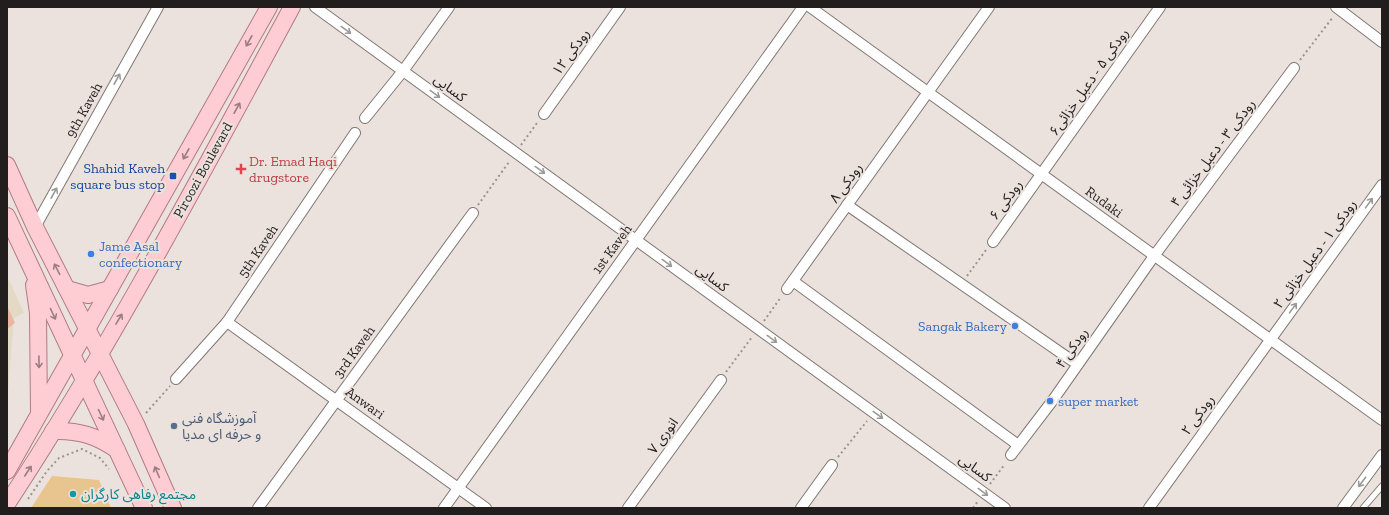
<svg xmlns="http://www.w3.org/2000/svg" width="1389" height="515" font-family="'Zilla Slab','Noto Sans Arabic',serif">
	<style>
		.education { fill: #e3d9c4 }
		.green { fill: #e9b69f }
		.building { fill: #e8c48e }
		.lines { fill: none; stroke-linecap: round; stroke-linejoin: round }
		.lane-casing { stroke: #807874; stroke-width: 7 }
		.street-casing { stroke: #807874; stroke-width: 12 }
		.primary-casing { stroke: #b17a81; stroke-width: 18 }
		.path { stroke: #9a9491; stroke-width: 2; stroke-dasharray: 2 3; stroke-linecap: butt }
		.lane { stroke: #fff; stroke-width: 5 }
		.street { stroke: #fff; stroke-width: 10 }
		.primary { stroke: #fecdd4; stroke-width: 16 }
		.oneway { stroke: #9b9a99 }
		.oneway2 { stroke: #9b7e82 }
		.health-dot { fill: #e0444e; stroke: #ebe2de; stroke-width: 1.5 }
		.transit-dot { fill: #1a4fb4; stroke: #ebe2de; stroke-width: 1.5 }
		.shop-dot { fill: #3f7fe0; stroke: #ebe2de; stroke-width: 1.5 }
		.service-dot { fill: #5c6f8a; stroke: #ebe2de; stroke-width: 1.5 }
		.culture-dot { fill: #0f9aa8; stroke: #ebe2de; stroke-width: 1.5 }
		.labels { text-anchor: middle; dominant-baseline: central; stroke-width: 4; stroke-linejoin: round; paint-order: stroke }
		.street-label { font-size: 14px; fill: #211e1d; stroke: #ebe2de }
		.health-label { font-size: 14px; fill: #be3a42; stroke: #ebe2de; text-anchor: start }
		.transit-label { font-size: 14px; fill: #164399; stroke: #ebe2de; text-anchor: end }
		.shop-label { font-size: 14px; fill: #366cbe; stroke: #ebe2de; text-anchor: start }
		.service-label { font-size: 14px; fill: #4e5e75; stroke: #ebe2de; text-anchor: start }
		.culture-label { font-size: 14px; fill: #0d838f; stroke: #ebe2de; text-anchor: start }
	</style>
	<rect width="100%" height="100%" fill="#ebe2de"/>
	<path class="education" d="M7,276L24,313L14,318L7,404Z"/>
	<path class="green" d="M7,306L15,323L7,329Z"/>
	<path class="building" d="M52,476L99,480L111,508H31Z"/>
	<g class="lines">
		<g class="lane-casing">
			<path id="lane" d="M1363,508L1382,486"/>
		</g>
		<g class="street-casing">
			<g id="street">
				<path d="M315,7L1005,508"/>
				<path d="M810,7L1382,420"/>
				<path d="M1336,7L1382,42"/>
				<path d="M544,114L620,7"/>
				<path d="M365,118L403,71L449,7"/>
				<path d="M847,205L1077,364"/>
				<path d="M35,227L158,7"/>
				<path d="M993,242L1160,7"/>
				<path d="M793,281L1018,445"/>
				<path d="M787,289L989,7"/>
				<path d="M227,322L486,508"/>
				<path d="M176,379L227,322L355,133"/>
				<path d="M1011,455L1053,400L1154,256L1294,68"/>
				<path d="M258,508L473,213"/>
				<path d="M444,508L803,7"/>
				<path d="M628,508L721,380"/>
				<path d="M801,508L832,465"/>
				<path d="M1149,508L1382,185"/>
				<path d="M1343,508L1382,455"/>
			</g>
		</g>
		<g class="primary-casing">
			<g id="primary">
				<path d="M7,165L35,227L136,424L173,508"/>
				<path d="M7,216L144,508"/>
				<path d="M34,285L38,313L39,413"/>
				<path d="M67,289L88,295L110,289"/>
				<path d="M53,431C79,430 97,436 117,450"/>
				<path d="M7,471L269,7"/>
				<path d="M7,504C112,344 201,175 292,7"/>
			</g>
		</g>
		<g class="path">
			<path d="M1300,60L1333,17"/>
			<path d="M521,145L537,123"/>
			<path d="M478,205L509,162"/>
			<path d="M967,276L986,250"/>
			<path d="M764,321L781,297"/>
			<path d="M726,372L752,337"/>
			<path d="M146,413L170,386"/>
			<path d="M838,457L867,421"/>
			<path d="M990,484L1005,464"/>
			<path d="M28,499L47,471L59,458L82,449L100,458L109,469"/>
			<path d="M973,508L978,501"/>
		</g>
		<use href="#lane" class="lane"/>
		<use href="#street" class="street"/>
		<use href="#primary" class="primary"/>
	</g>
	<defs><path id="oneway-shaft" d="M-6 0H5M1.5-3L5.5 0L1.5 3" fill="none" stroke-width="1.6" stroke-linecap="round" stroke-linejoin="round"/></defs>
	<g class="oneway">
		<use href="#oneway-shaft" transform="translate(346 30) rotate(36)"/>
		<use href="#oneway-shaft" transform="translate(117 79) rotate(-61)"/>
		<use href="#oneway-shaft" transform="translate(435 94) rotate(36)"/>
		<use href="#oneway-shaft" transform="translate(540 170) rotate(36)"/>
		<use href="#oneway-shaft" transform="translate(54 193) rotate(-61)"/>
		<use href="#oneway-shaft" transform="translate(1369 203) rotate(-54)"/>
		<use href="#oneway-shaft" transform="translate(667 263) rotate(36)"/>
		<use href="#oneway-shaft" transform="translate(1293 308) rotate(-54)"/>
		<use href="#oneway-shaft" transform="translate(772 339) rotate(36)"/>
		<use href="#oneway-shaft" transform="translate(878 415) rotate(36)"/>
		<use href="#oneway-shaft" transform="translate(1362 482) rotate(127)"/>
		<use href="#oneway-shaft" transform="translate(983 492) rotate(36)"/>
	</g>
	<g class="oneway2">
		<use href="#oneway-shaft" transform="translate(249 41) rotate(119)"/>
		<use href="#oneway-shaft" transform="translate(237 108) rotate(-61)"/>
		<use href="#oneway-shaft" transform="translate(186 154) rotate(119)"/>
		<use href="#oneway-shaft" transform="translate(57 269) rotate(-117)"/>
		<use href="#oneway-shaft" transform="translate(53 314) rotate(65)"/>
		<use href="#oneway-shaft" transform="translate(119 319) rotate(-59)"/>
		<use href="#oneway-shaft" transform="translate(39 362) rotate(89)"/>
		<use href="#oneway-shaft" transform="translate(101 415) rotate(65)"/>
		<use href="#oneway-shaft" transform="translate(28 471) rotate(-57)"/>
		<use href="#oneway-shaft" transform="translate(157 472) rotate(-113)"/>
	</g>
	<path class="health-dot" d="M239 163h4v4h4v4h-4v4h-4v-4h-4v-4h4z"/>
	<rect class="transit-dot" x="169" y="172" width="8" height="8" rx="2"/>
	<g class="shop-dot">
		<circle cx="91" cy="254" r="4"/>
		<circle cx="1015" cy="326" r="4"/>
		<circle cx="1050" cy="401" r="4"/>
	</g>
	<circle class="service-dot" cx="174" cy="426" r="4"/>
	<circle class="culture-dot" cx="73" cy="494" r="4"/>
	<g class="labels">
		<g class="street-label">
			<text transform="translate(571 52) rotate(-54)">رودکی ۱۲</text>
			<text transform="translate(1089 82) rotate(-55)">رودکی ۵ - دعبل خزائی۶</text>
			<text transform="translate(450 88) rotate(36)">کسایی</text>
			<text transform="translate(84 110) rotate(-61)">9th Kaveh</text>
			<text transform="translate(1213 153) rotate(-53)">رودکی ۳ - دعبل خزائی ۴</text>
			<text transform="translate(203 170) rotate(-61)">Piroozi Boulevard</text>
			<text transform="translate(846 183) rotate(-54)">رودکی ۸</text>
			<text transform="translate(1006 200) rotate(-54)">رودکی ۶</text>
			<text transform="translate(1104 202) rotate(36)">Rudaki</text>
			<text transform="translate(612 249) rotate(-54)">1st Kaveh</text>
			<text transform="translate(258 251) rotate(-56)">5th Kaveh</text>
			<text transform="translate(1315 254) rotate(-54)">رودکی ۱ - دعبل خزائی ۲</text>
			<text transform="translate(712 278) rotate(36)">کسایی</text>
			<text transform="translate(1072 348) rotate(-55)">رودکی ۴</text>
			<text transform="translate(354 352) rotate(-54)">3rd Kaveh</text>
			<text transform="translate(365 403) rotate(36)">Anwari</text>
			<text transform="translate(1198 415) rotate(-54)">رودکی ۲</text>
			<text transform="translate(663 436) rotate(-54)">انوری ۷</text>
			<text transform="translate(975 468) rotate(36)">کسایی</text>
		</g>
		<g class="health-label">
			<text x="249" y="161">Dr. Emad Haqi<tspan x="249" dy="16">drugstore</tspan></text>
		</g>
		<g class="transit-label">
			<text x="165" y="168">Shahid Kaveh<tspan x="165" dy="16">square bus stop</tspan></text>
		</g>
		<g class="shop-label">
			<text x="99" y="246">Jame Asal<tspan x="99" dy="16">confectionary</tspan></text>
			<text x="1007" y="326" text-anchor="end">Sangak Bakery</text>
			<text x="1058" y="401">super market</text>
		</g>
		<g class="service-label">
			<text x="182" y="418">آموزشگاه فنی<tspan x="182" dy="16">و حرفه ای مدیا</tspan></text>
		</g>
		<g class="culture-label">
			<text x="81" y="494">مجتمع رفاهی کارگران</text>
		</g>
	</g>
	<rect width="1389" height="515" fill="none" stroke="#211e1d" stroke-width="16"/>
</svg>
